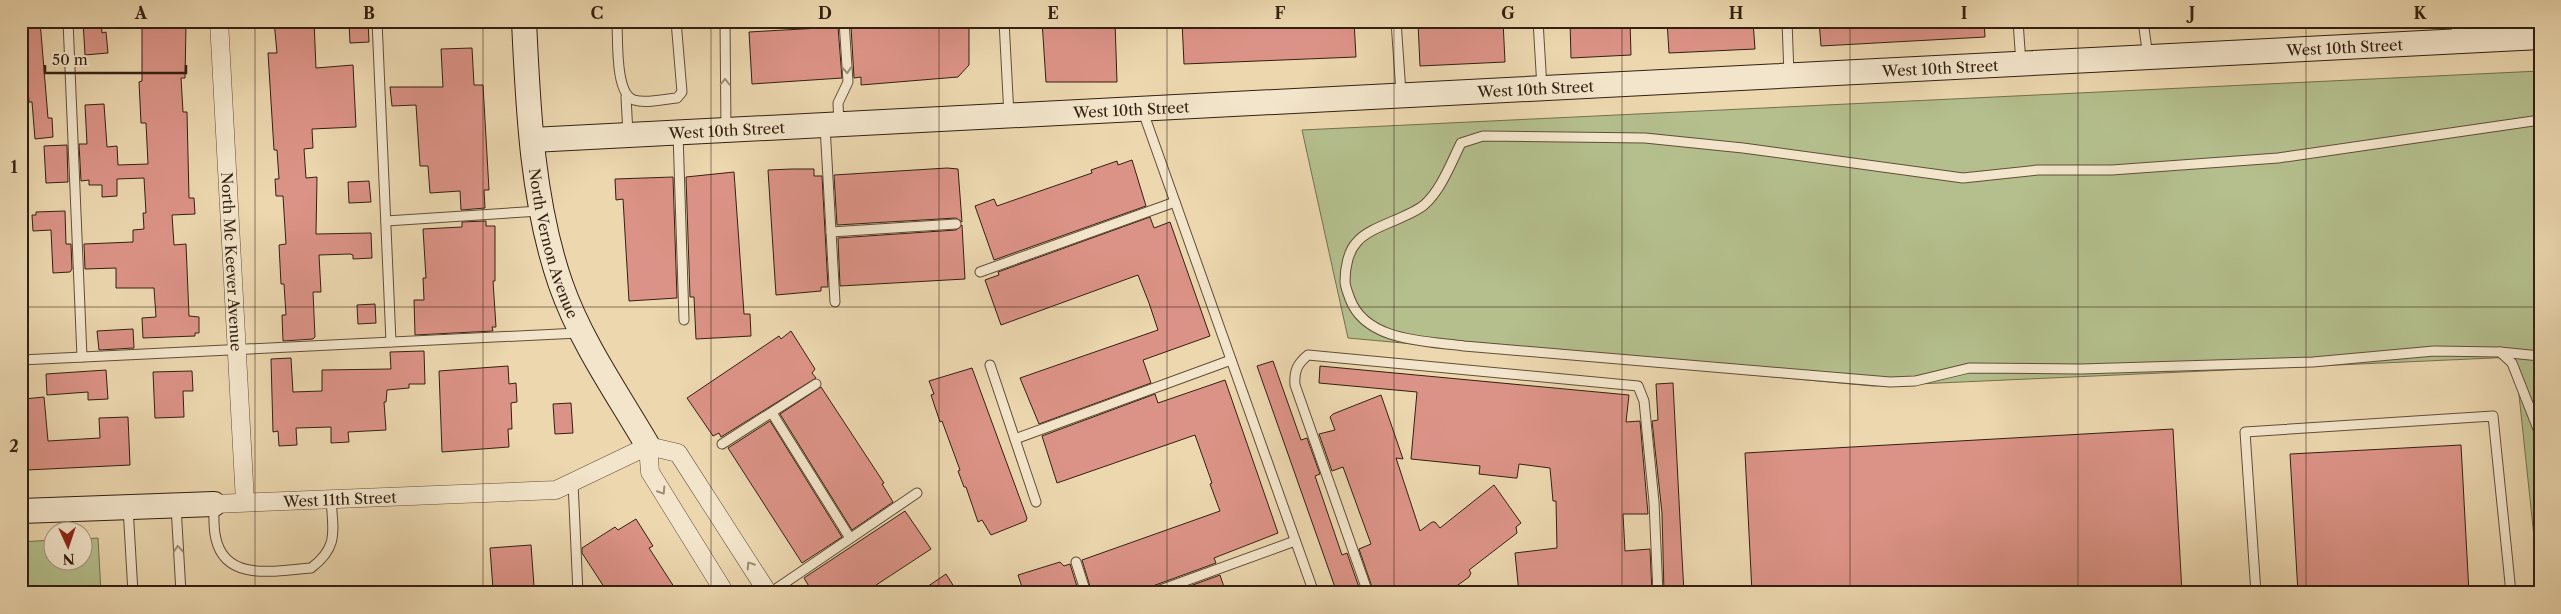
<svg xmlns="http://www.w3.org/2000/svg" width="2561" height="614" font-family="'Libre Caslon Text',serif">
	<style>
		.green { fill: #b4bf8d; stroke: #74704f }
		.building { fill: #dc9387; stroke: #332011 }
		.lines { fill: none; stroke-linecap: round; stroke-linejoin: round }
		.lane-casing { stroke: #614e38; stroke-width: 11 }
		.street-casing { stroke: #614e38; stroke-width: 19 }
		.secondary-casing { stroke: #332011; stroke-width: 26 }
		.lane { stroke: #f3e5cb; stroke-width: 9 }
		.street { stroke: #f3e5cb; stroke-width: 18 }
		.secondary { stroke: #f3e5cb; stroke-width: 24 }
		.oneway { stroke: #9d8c77 }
		.grid { fill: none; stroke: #332011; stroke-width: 1; stroke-opacity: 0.55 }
		.labels { text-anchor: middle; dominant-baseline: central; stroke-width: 4; stroke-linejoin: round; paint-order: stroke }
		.street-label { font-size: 15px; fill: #332011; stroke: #f3e5cb }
		.neatline { fill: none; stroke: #332011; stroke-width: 2 }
		.grid-label { font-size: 16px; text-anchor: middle; font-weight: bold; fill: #332011 }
	</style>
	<rect width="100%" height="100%" fill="#ecd7af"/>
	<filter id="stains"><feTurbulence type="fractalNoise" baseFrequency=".004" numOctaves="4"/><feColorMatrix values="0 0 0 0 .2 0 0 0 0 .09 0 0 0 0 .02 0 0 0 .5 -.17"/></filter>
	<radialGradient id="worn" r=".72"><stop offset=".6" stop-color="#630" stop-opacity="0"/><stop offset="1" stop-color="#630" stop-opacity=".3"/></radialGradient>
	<g class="green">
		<path d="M2540,71V593L2515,357L1873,386L1348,338L1302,130Z"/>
		<path d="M98,538L101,593H21V542L52,540V562H82L83,539Z"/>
	</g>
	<g class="building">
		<path d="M21,21H40L48,118H52L53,137L35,139L32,102H29L28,91H25L21,58Z"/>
		<path d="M83,21H101L102,33L106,32L108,53L85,55Z"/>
		<path d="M274,21H314L316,68L353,65L356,127L312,129L313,148L304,149L306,178L317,177L316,234L371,233L372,258L353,259V255L350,254L319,255L321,292H313L315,337L313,339L283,341L282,315H286L284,284H281L279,245L286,244L283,196H276L275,179H279L277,150H274L268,53H277Z"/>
		<path d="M349,21H368L369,42L350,43Z"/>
		<path d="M858,21H969V65L958,77L861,85V77L854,78L851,26H858Z"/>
		<path d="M1042,21H1115L1117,82H1046Z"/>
		<path d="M1182,21H1354L1356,57L1184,64Z"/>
		<path d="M1456,21H1503L1505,62L1420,66L1418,23Z"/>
		<path d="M1570,21H1630L1631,55L1571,58Z"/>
		<path d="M1667,21H1753L1755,49L1669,53Z"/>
		<path d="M1819,21H1984L1985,37L1821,46Z"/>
		<path d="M186,25L185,78H181L183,112H187L189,198H194L195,214L172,215L174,245L186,244L189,316L199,317V333H195V336L143,338L142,318L156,317L154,288H116V268L85,269L84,244L133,242V230L144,229L143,213H146L144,178L117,179V196L102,197V185H89V180L81,181L79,144H87L85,105L104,104L107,147L117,146L118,165L148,164L146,123H141L139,82L142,81V28Z"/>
		<path d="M838,27L842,78L752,84L749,32Z"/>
		<path d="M472,48L474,85H483L489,190H484L485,208L461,210L460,191L430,193L428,166H420L416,105L392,106L390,87H443L441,49Z"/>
		<path d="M67,145L68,182L46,183L44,146Z"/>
		<path d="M1132,160L1146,206L994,260L975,206L994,199L997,206L1092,173L1091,170L1117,161L1118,165Z"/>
		<path d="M947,168L958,169L962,222L956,218L837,225L834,175Z"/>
		<path d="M792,169H814V176H822L828,287H821V291L776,295L768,170Z"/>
		<path d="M734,172L744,314H750L751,336L696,339L694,297H690L686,177Z"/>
		<path d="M673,177L677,298L629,301L623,199L616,200L615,179Z"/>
		<path d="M369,181L371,202L349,203L348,182Z"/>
		<path d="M65,211L66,244H71L72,269L70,272L53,273L51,230L33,231L32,215H36V212Z"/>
		<path d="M1150,217L1154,228L1170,222L1210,336L1143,360L1151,383L1039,424L1020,378L1158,330L1149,303L1138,275L1001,325L985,280L999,275L998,272Z"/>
		<path d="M486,221V226H495V281H493L496,327H492L493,331L415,335L414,300H424L423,278H426L423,229L462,227V222Z"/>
		<path d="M962,225L965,279L840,286L838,238L956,230Z"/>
		<path d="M375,304L376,323L358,324L357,305Z"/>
		<path d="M133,329L134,348L99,350L97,331Z"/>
		<path d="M791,331L815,369L812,373L816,378L721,437L719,433L713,436L687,398L779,336L781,339Z"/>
		<path d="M424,351L425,384H409V388L387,390L386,402H384L386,430L348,432L349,442L331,443V427L296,428L297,445L279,446L278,431L273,432L271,359L291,358L293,392L322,391V370L391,369L390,352Z"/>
		<path d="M1273,361L1301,440L1307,438L1320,474L1315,476L1342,555L1347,553L1361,593H1337L1257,366Z"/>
		<path d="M508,366L509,384L516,383L517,402L511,403L512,429H508L509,447L442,452L439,371Z"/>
		<path d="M1320,366L1629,395L1626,422L1640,421L1648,514H1623L1625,551L1650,549L1652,593H1519L1515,553L1557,548L1556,501H1553L1550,468L1519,464L1517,478H1515L1479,474L1480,466L1411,459L1417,392L1319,383Z"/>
		<path d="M972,368L1027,518L1026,521L991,535L982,520L978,522L966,487H964L958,471L960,470L942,421L940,422L931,395L934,394L929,381Z"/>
		<path d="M106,370L108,399L88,400V392L47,395L46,374Z"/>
		<path d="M192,371L193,391H183L184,417L155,418L153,372Z"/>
		<path d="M1225,380L1278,533L1214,558L1216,563L1150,587L1146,593H1092L1082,560L1220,511L1210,484L1212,483L1195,435L1057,483L1042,436L1155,394L1158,403Z"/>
		<path d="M1673,383L1680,520L1684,593H1664L1662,513L1652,421L1658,420L1656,384Z"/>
		<path d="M821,387L884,483L882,484L893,502L852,530L780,414Z"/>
		<path d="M1381,395L1403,459L1396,458L1420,531L1432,522H1435L1440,528L1494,485L1521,523L1516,527L1517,533L1469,570L1471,573L1469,577L1447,593H1374L1359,549L1371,544L1343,467L1332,471L1319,434L1335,430L1330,417L1333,414Z"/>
		<path d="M44,397L48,441L100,438L99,418L128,417L130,465L27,470L24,399Z"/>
		<path d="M571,403L573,433L555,434L553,404Z"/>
		<path d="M770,421L842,537L802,563L728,448Z"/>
		<path d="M2173,429L2182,593H1752L1745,453Z"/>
		<path d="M2461,445L2469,593H2298L2290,454Z"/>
		<path d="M905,511L931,549L864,593H813L804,578Z"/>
		<path d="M636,519L653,546L649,548L678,593H608L582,553V548L615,527L618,530Z"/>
		<path d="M531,545L534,586L493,589L490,548Z"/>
		<path d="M1060,562L1064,566L1070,564L1079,593H1024L1018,575Z"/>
		<path d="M946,574L958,593H918Z"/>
		<path d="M1220,575L1226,593H1171Z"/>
	</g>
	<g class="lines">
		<g class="lane-casing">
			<g id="lane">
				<path d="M68,21L82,357"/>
				<path d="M377,21L391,342"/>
				<path d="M617,21C618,40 615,94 634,100C646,104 664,99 677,98L682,92L676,21"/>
				<path d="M725,21L726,130"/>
				<path d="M1004,21L1009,116"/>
				<path d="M1396,21L1401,93"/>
				<path d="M1538,21L1542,88"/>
				<path d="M1787,21L1789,75"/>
				<path d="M2018,21L2021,64"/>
				<path d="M2143,21L2148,57"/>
				<path d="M2456,21L2457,41"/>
				<path d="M626,97L628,134"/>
				<path d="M1142,109L1314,593"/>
				<path d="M2540,120L2278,158L2112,170H2038L1963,178L1743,148L1645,138L1483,136L1461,143C1451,163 1441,190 1424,205C1407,219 1370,226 1357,242C1348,251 1345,269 1345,281C1345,287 1348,293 1350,299C1366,342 1427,341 1464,346L1890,382L1915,381L1969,368L2081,369L2313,362L2434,351L2500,352L2512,363L2540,434"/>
				<path d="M839,124L838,103L848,82L844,21"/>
				<path d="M825,126L835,302"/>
				<path d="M678,133L684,320"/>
				<path d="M386,221L540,211"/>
				<path d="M831,232L956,224"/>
				<path d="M980,272L1175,202"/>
				<path d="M2500,352L2540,356"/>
				<path d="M21,360L579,333"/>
				<path d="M990,365L1036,502"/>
				<path d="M772,413L850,538"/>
				<path d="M1015,439L1231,360"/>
				<path d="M722,444L816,384"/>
				<path d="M573,482L578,593"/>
				<path d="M214,504C214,515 213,528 216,539C226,583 277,570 311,568C339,547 333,531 331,499"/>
				<path d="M176,506L181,593"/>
				<path d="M128,507L133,593"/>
				<path d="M1076,562L1086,593"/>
				<path d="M770,593L917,493"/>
				<path d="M1152,593L1295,541"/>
				<path d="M1368,593L1295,385C1294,371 1297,364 1308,355L1638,386L1644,401L1654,502L1658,593"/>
				<path d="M2256,593L2245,432L2493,416L2511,593"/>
			</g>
		</g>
		<g class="street-casing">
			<g id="street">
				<path id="s1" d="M219,21L245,502"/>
				<path d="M648,446L678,453L768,593"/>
				<path d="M648,446L650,472L725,593"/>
				<path id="s2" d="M214,504L556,490L648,446"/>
			</g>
		</g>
		<g class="secondary-casing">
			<g id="secondary">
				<path id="s3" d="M524,21C528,108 532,202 561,285C581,342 617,393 648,446"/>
				<path id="s4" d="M532,140L2540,37"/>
				<path d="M21,511L214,504"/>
			</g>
		</g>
		<use href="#lane" class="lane"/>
		<use href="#street" class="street"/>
		<use href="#secondary" class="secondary"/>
	</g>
	<defs><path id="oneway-chevron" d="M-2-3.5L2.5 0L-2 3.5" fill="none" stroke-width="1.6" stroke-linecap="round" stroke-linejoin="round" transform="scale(1.25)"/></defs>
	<g class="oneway">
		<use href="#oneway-chevron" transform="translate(847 70) rotate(87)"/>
		<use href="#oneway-chevron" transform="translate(725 82) rotate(-90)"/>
		<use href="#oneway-chevron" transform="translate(662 491) rotate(58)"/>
		<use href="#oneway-chevron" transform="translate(178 549) rotate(-94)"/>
		<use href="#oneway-chevron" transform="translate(750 565) rotate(-123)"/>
	</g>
	<path class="grid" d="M255,21V593M483,21V593M711,21V593M939,21V593M1167,21V593M1394,21V593M1622,21V593M1850,21V593M2078,21V593M2306,21V593M21,307H2540"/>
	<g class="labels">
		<g class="street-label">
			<text stroke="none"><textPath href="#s4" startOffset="1815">West 10th Street</textPath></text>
			<text stroke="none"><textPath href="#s4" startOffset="1410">West 10th Street</textPath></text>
			<text stroke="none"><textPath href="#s4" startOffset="1005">West 10th Street</textPath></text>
			<text stroke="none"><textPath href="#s4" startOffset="600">West 10th Street</textPath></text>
			<text stroke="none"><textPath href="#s4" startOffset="195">West 10th Street</textPath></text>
			<text stroke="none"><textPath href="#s3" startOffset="225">North Vernon Avenue</textPath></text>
			<text stroke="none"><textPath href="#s1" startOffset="241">North Mc Keever Avenue</textPath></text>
			<text stroke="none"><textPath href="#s2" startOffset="126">West 11th Street</textPath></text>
		</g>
	</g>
	<rect width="2561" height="614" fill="none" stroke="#ecd7af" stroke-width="55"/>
	<g transform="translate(68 546) rotate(177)"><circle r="24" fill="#f3e5cb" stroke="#a69681"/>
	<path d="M0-4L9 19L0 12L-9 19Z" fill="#8f2418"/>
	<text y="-8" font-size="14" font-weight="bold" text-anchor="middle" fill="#332011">N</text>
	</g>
	<path d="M45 65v8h141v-8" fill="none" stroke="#332011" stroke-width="2.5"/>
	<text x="52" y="65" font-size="15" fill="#332011" stroke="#f3e5cb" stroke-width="4" paint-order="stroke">50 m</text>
	<rect x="28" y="28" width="2506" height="558" class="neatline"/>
	<g class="grid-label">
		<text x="141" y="19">A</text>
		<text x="369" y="19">B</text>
		<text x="597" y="19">C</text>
		<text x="825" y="19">D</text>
		<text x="1053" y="19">E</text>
		<text x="1280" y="19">F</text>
		<text x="1508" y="19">G</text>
		<text x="1736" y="19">H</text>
		<text x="1964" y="19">I</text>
		<text x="2192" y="19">J</text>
		<text x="2420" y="19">K</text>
		<text x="14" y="173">1</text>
		<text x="14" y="452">2</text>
	</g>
	<rect width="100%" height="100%" filter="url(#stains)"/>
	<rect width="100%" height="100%" fill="url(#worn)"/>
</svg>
